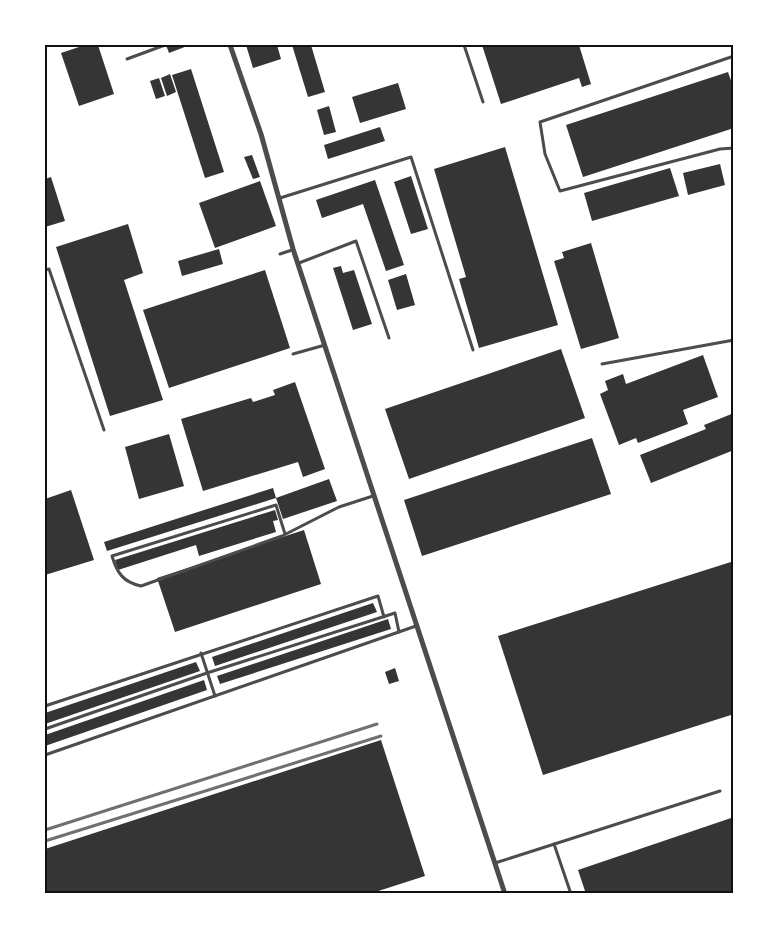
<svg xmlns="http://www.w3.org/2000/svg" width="779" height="939" font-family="Montserrat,sans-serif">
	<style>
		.building { fill: #353535 }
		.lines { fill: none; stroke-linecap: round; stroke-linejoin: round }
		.service { stroke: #4c4c4c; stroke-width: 3 }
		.minor { stroke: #4c4c4c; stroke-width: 5 }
		.rail { stroke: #707070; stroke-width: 3 }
		.neatline { fill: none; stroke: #111; stroke-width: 2 }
	</style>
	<rect width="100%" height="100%" fill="#fff"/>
	<g class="building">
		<path d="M85,45H98L114,94L79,106L61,53Z"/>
		<path d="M166,45H190L169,53Z"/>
		<path d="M246,45H277L281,59L253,68Z"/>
		<path d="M292,45H311L325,92L308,97Z"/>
		<path d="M482,45H579L591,84L582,87L579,78L501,104Z"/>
		<path d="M191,69L224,172L205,178L172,75Z"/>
		<path d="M728,72L734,89V128L583,177L566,125Z"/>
		<path d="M170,74L176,92L167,96L161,78Z"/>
		<path d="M159,78L165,96L156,99L150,81Z"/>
		<path d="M398,83L406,109L360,123L352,97Z"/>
		<path d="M329,106L336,132L324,135L317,110Z"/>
		<path d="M380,127L385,141L328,159L324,145Z"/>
		<path d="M505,147L558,325L479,348L459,279L466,277L434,169Z"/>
		<path d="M252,155L260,177L253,179L244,157Z"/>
		<path d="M720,164L725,185L688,195L683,173Z"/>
		<path d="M670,168L679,196L592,221L584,193Z"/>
		<path d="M411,176L428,229L411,234L394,182Z"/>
		<path d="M51,177L65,221L45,227V179Z"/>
		<path d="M375,180L404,265L386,271L363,204L322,218L316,200Z"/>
		<path d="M260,181L276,226L215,248L199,203Z"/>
		<path d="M128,224L143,273L124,280L163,400L110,416L56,247Z"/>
		<path d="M591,243L619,338L581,349L554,261L564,258L562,252Z"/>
		<path d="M219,249L223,264L182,276L178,261Z"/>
		<path d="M341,266L343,273L354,270L372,324L353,330L333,268Z"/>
		<path d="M265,270L290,348L169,388L143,310Z"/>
		<path d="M406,274L415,305L397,310L388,280Z"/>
		<path d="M561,349L585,418L409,479L385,409Z"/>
		<path d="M703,355L718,397L683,410L688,424L638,443L636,438L619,445L600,394L608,390L605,381L623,374L626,384Z"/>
		<path d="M295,382L325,469L303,477L298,462L203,491L181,419L251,398L253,402L275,395L273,390Z"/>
		<path d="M734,413V450L651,483L640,455L706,429L704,425Z"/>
		<path d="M169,434L184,486L139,499L125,447Z"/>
		<path d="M592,438L611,494L422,556L404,500Z"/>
		<path d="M329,479L337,501L283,519L276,498Z"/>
		<path d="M273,488L276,498L107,551L104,542Z"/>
		<path d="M71,490L94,560L45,575V499Z"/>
		<path d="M275,510L278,520L273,521L276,532L199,556L196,545L118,570L115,560Z"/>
		<path d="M304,530L321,584L175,632L157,578Z"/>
		<path d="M734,561V714L543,775L498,636Z"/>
		<path d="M373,603L377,612L215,666L212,657Z"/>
		<path d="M388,619L391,629L220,684L217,676Z"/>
		<path d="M196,662L200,671L45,724V713Z"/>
		<path d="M395,668L399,681L389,684L385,672Z"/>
		<path d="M204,680L207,690L45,746V735Z"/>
		<path d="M381,740L425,876L369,894H45V849Z"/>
		<path d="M734,817V894H586L578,870Z"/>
	</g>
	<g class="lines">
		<g class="service">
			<path d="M464,45L483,102"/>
			<path d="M734,56L540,122L545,154L560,191L720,149L734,148"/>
			<path d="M127,59L165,45"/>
			<path d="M280,198L411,157L473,350"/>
			<path d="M280,254L292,250"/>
			<path d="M299,263L356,241L389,338"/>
			<path d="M45,270L49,269L104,430"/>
			<path d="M293,354L325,345"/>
			<path d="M602,364L734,340"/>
			<path d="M285,534L276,505L112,556C117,573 123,582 141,586L282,536L339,507L373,496"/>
			<path d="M201,653L215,696"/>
			<path d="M45,706L378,596L384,617"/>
			<path d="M45,729L207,673L395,613L399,632"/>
			<path d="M45,755L416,626"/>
			<path d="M554,844L571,894"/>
			<path d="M495,863L720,791"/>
		</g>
		<path class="minor" d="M230,45L261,134L293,249L505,894"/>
		<g class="rail">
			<path d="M45,830L377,724"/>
			<path d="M45,841L381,736"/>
		</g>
	</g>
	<rect width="779" height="939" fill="none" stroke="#ffffff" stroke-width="93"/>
	<rect x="46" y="46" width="686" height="846" class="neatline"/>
</svg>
